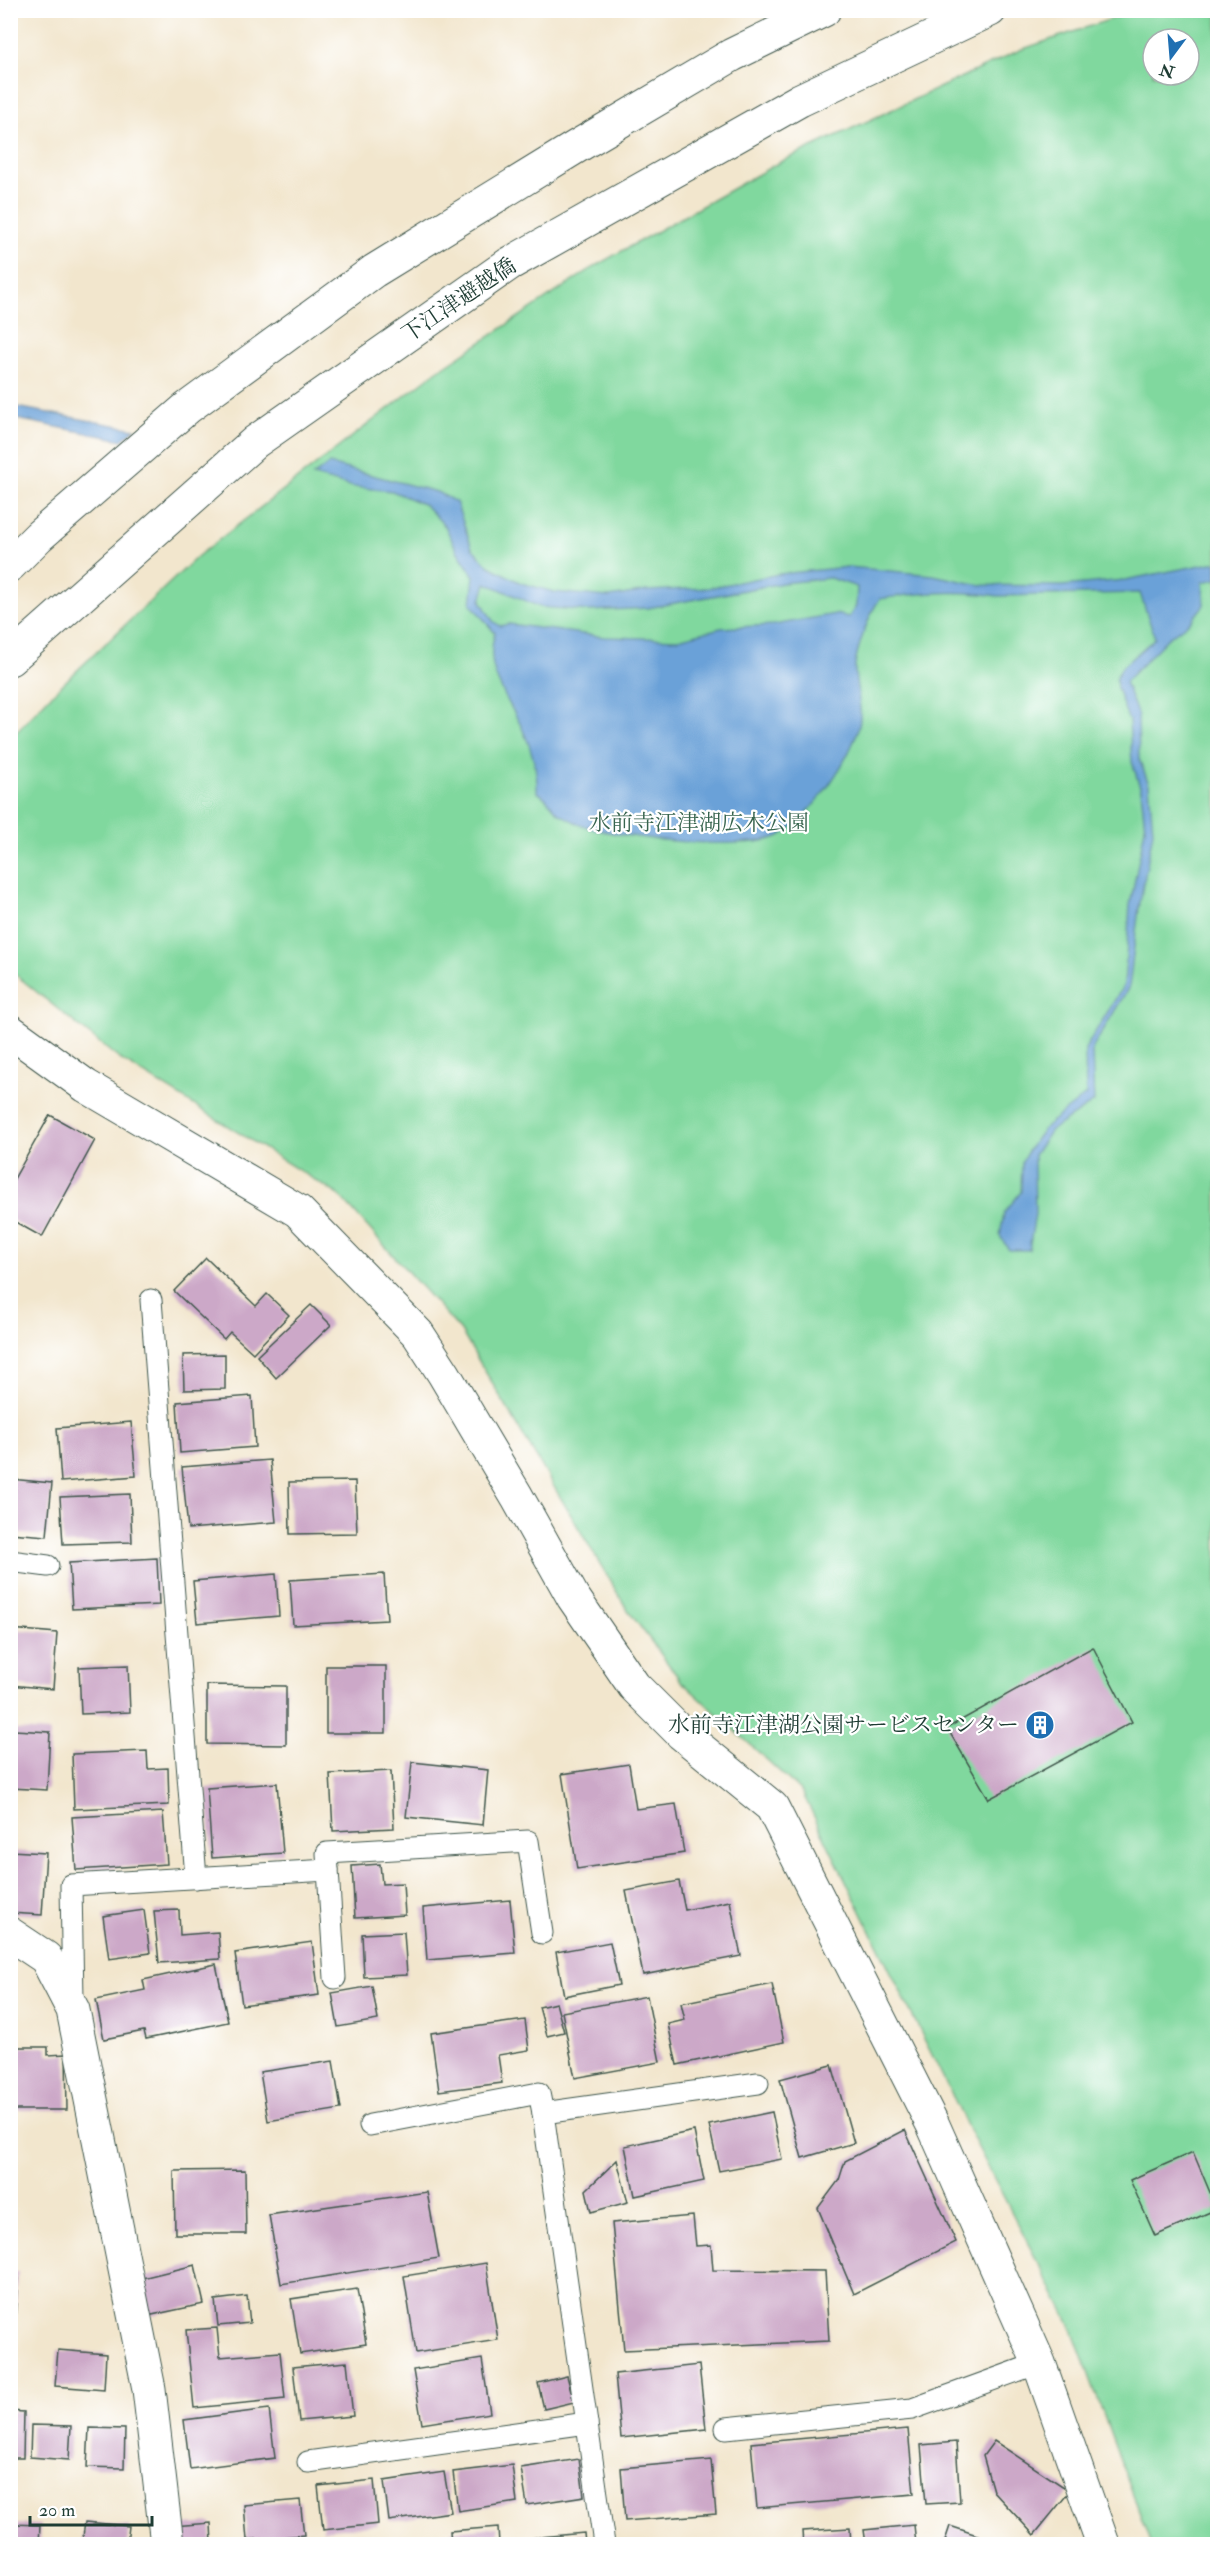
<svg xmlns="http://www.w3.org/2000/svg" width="1228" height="2555" font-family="'IM FELL Double Pica','Noto Serif JP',serif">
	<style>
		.green { fill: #80d89e; stroke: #508a69; stroke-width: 1.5; fill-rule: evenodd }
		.water { fill: #6aa1d8; stroke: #446f86; stroke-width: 1.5; fill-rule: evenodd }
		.building { fill: #cca8c8 }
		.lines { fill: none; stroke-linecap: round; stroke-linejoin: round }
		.service-casing { stroke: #3f564b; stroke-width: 23 }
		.minor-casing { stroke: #3f564b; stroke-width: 35 }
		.tertiary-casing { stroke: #3f564b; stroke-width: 35 }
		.service { stroke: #fff; stroke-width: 21 }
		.minor { stroke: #fff; stroke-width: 33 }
		.tertiary { stroke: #fff; stroke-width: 33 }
		.labels { text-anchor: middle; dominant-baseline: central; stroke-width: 4.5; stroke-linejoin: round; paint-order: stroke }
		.street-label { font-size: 22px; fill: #1f3d34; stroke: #fff }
		.park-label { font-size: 22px; fill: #37644e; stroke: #fff }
		.poi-label { font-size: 22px; fill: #1f3d34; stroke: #fff; text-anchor: end }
	</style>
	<rect width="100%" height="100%" fill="#fff"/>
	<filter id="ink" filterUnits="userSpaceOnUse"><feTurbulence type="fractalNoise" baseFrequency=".0167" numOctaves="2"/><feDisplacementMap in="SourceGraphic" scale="12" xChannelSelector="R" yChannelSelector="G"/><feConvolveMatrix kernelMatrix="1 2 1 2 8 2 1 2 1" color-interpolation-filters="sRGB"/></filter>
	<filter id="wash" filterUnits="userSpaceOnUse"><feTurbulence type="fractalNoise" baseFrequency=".008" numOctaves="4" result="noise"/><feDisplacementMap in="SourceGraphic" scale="24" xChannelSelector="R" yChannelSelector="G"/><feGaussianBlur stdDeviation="1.35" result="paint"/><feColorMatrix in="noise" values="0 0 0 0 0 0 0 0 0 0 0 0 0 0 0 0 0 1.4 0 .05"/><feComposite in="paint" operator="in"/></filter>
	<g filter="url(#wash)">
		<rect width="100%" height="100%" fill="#f2e6cd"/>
		<path class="green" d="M1135,11H1217V2544H1151L1071,2326L972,2136L802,1792L681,1681L627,1609L461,1331L339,1195L118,1058L11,971V738L48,698L198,556L433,374L597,265L780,162L1020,50ZM1153,39H1189V75H1153Z"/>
		<g class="water">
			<path d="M11,406L135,429L122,440L11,418Z"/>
			<path d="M329,464L437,492L456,502L472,548L489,566L521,583L554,592L609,597L647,591L708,588L779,574L848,567L933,575L980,585L1062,586L1125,580L1217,562V579L1203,582L1204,605L1191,621L1167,639L1125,682L1138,716L1139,759L1149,784L1153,832L1139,908L1129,987L1092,1049L1094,1102L1051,1130L1034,1155L1035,1214L1029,1250H1009L1000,1236L1004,1213L1021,1192L1022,1161L1033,1143L1046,1126L1086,1095L1085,1049L1124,985L1130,905L1145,828L1141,790L1132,762L1129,721L1117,688L1116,678L1122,667L1155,638L1140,593L998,596C959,590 919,592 880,599C870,611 854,655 855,671C856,690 864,711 858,730C847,764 812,815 781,835C752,853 611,838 579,824C573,821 565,817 559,813C550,806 550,799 537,792C538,771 531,747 522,728C507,696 483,670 495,633L471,604L474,576L458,552L445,526L425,505L392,491L354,487L313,476ZM830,578L857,587L856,606L849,617L835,614L774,625L721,628L678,639L605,637L509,624L500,626L493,621L481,601L486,583L540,607L590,611L648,608L783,583Z"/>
		</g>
		<g id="blocks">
			<g class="building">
				<path d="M50,1115L95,1140L42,1237L10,1219V1186Z"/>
				<path d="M206,1258L256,1306L267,1294L289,1315L253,1353L230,1332L224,1339L174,1291Z"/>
				<path d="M311,1305L331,1325L276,1378L257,1356Z"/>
				<path d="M225,1354V1389L184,1390L183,1355Z"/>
				<path d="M252,1396L255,1447L180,1453L177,1402Z"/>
				<path d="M131,1422L136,1476L61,1482L57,1428Z"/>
				<path d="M270,1460L276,1522L188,1529L182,1467Z"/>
				<path d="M10,1479L52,1483L47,1536L10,1533Z"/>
				<path d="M355,1481L357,1533L290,1534L289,1482Z"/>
				<path d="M130,1494L132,1542L63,1544L60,1497Z"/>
				<path d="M157,1558L159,1605L72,1609L69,1563Z"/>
				<path d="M276,1574L279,1616L197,1623L193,1581Z"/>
				<path d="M384,1574L387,1620L293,1625L290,1580Z"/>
				<path d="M10,1629L57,1633L53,1689L10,1685Z"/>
				<path d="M1093,1647L1132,1722L989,1799L947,1728Z"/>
				<path d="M128,1665L130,1712L81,1714L79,1667Z"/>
				<rect x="326" y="1666" width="60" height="67"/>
				<path d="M207,1685L286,1686V1745L207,1744Z"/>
				<path d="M14,1730L50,1732L47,1790L11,1788Z"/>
				<path d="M147,1751L148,1769L168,1768L169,1805L74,1809L72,1754Z"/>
				<path d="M412,1762L488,1770L483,1825L406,1817Z"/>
				<path d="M629,1764L636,1809L676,1804L684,1853L577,1869L562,1774Z"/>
				<path d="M391,1771L394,1828L333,1831L330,1774Z"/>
				<path d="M277,1783L283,1853L212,1858L207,1788Z"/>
				<path d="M163,1812L167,1864L76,1870L72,1817Z"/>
				<path d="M10,1851L46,1853L42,1915L10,1913Z"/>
				<path d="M380,1864L382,1884L403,1883L405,1915L355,1918L352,1866Z"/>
				<path d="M679,1881L685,1910L730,1901L741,1956L643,1975L626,1891Z"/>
				<path d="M510,1900L515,1953L427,1960L423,1908Z"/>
				<path d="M144,1910L150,1953L109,1959L103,1916Z"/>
				<path d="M179,1910L180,1935L218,1932L220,1959L159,1963L154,1911Z"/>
				<path d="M404,1932L407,1975L364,1977L362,1934Z"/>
				<path d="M312,1942L319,1995L242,2005L235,1953Z"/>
				<path d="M610,1942L619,1985L564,1996L556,1952Z"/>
				<path d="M216,1964L228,2022L146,2039L144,2031L104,2039L96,2000L145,1990L143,1980Z"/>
				<path d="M772,1984L784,2042L677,2065L668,2024L685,2020L681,2003Z"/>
				<path d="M372,1986L378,2020L338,2027L332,1993Z"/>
				<path d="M647,1996L660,2062L575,2078L562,2012Z"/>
				<path d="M556,2003L564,2032L547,2036L539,2007Z"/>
				<path d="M525,2020L529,2050L498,2055L502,2083L439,2091L431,2033Z"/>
				<path d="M12,2047H48V2055L66,2054L67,2110H10Z"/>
				<path d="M333,2061L341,2109L268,2121L260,2072Z"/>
				<path d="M832,2065L854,2143L802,2158L780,2079Z"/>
				<path d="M772,2112L782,2159L719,2171L709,2125Z"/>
				<path d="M905,2130L956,2242L854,2294L818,2208L839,2180L845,2161Z"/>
				<path d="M694,2131L704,2181L635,2196L625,2146Z"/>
				<path d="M1193,2152L1217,2209L1155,2236L1130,2180Z"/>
				<path d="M617,2160L628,2202L591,2212L586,2190Z"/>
				<path d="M245,2170L246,2234H175L174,2171Z"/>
				<path d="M427,2192L439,2258L281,2284L269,2215Z"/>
				<path d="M693,2216L696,2246L711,2245L713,2270L825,2271L829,2341L624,2350L612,2223Z"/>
				<path d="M486,2263L498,2340L416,2353L404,2276Z"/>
				<path d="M195,2265L204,2304L147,2316L138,2279Z"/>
				<path d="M10,2272H18L14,2336L10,2335Z"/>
				<path d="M357,2289L366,2344L300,2354L291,2299Z"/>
				<path d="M247,2296L250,2323L218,2326L215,2300Z"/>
				<path d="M217,2328L220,2357L280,2352L285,2399L194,2408L186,2330Z"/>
				<path d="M58,2350L106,2354L104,2390L55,2386Z"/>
				<path d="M482,2359L490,2413L422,2424L413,2370Z"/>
				<path d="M347,2362L353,2416L299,2421L293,2367Z"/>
				<path d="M699,2365L706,2429L621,2438L615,2374Z"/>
				<path d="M567,2376L574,2402L544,2409L538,2383Z"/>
				<path d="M269,2409L275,2458L190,2469L184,2420Z"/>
				<path d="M10,2411L24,2412L23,2458H10Z"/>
				<path d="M31,2425L71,2426L69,2460L30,2457Z"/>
				<path d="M89,2428L125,2429L124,2468L87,2467Z"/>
				<path d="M908,2429L914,2494L757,2508L751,2443Z"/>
				<path d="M994,2441L1070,2491L1034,2535L993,2491L983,2456Z"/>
				<path d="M956,2442L960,2502L926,2504L921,2445Z"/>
				<path d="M579,2459L584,2496L527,2505L521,2468Z"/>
				<path d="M711,2460L716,2514L625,2521L621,2468Z"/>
				<path d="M512,2465L517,2502L458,2511L453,2472Z"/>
				<path d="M444,2472L451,2512L389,2521L384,2481Z"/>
				<path d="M374,2480L378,2524L323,2530L318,2486Z"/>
				<path d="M300,2500L304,2535L247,2540L244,2505Z"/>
				<path d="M85,2522L129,2526L127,2544H82Z"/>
				<path d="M211,2523L212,2544H174L173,2526Z"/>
				<path d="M10,2524L40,2525L39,2544H10Z"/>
				<path d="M914,2525L916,2544H866L864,2530Z"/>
				<path d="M950,2526L1004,2544H944Z"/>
				<path d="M498,2527L499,2544H451L450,2531Z"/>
				<path d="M850,2528L851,2544H803L802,2531Z"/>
				<path d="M584,2533L585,2544H531L530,2538Z"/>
				<path d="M445,2538L446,2544H409V2543Z"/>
			</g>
		</g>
	</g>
	<g filter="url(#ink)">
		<use href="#blocks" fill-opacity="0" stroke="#3f564b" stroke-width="1.5"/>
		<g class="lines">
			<g class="service-casing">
				<g id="service">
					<path d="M151,1300L196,1878"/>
					<path d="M10,1561L48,1566"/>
					<path d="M328,1870L335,1978"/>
					<path d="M73,2000L71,1885L328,1870L327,1853L528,1841L542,1933"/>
					<path d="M370,2125L539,2093L543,2113"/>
					<path d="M726,2428L912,2409L1039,2363"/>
					<path d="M308,2462L587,2423"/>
					<path d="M604,2544L543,2113L758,2083"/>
				</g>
			</g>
			<g class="minor-casing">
				<g id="minor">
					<path d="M10,565L39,536L187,408L374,271L576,147L732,55L824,10"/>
					<path d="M10,1031L86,1086L298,1211L418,1334L444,1374L517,1497L573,1597L634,1686L682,1734L772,1807L933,2125L1039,2363L1103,2544"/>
					<path d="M10,1934L46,1958L73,2010L149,2389L167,2544"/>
				</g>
			</g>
			<g class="tertiary-casing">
				<path id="tertiary" d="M10,659L255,442L509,264L800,100L990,10"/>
			</g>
			<use href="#service" class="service"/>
			<use href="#minor" class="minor"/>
			<use href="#tertiary" class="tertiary"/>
		</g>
	</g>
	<defs>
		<g id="building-disc" transform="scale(1.5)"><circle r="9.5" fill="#1f6fb2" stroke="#fff"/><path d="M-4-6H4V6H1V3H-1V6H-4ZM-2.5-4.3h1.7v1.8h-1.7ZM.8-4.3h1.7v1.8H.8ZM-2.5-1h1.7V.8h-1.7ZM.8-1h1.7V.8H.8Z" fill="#fff"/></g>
	</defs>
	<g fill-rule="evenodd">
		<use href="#building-disc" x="1040" y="1725"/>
	</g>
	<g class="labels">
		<g class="street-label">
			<text transform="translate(459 300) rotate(-34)">下江津避越僑</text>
		</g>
		<g class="park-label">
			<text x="699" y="823">水前寺江津湖広木公園</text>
		</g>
		<g class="poi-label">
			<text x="1019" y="1725">水前寺江津湖公園サービスセンター</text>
		</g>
	</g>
	<rect width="1228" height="2555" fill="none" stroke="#fff" stroke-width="36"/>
	<g transform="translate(1171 57) rotate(196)"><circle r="28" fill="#ffffff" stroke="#a5b1ae" stroke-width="1.5"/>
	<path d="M0-4.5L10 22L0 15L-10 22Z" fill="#1f6fb2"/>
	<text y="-9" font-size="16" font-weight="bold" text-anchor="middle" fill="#1f3d34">N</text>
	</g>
	<path d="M30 2516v9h122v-9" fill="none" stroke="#1f3d34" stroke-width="3"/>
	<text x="39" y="2516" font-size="18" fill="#1f3d34" stroke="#ffffff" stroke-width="4.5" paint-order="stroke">20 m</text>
</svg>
